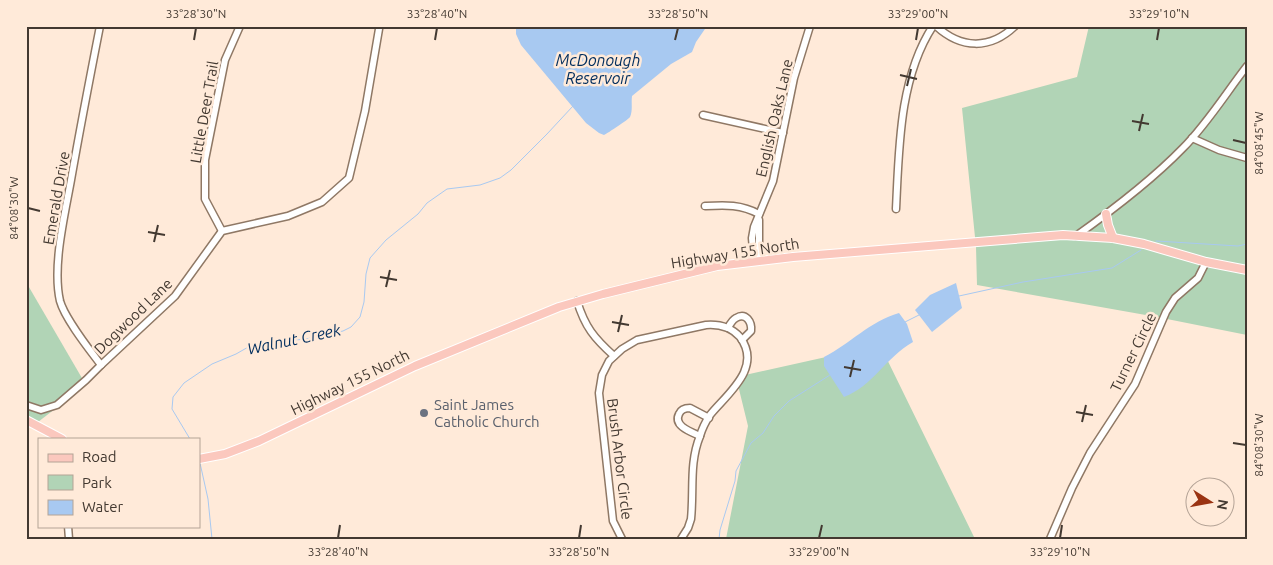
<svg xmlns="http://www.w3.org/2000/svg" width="1273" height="565" font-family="Ubuntu,sans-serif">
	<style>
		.green { fill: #b1d4b6 }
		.water { fill: #a8c9f1 }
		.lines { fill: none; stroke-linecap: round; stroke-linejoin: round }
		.stream { stroke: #a8c9f1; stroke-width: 1 }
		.minor-casing { stroke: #8f7865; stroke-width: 9 }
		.major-casing { stroke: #fff; stroke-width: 10 }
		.minor { stroke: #fff; stroke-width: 6 }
		.major { stroke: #fbc8be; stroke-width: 8 }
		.ticks { fill: none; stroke: #433931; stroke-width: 2 }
		.worship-dot { fill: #6b7280; stroke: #ffead9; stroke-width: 2 }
		.labels { text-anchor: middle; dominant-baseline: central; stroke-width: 5; stroke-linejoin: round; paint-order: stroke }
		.street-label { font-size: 15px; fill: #433931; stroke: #ffead9 }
		.worship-label { font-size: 15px; fill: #5b616d; stroke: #ffead9; text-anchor: start }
		.water-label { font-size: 16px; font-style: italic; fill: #002d5d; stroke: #ffead9 }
		.neatline { fill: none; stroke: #433931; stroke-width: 2 }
		.ticks-label { font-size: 12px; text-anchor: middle; fill: #433931 }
	</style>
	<rect width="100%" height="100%" fill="#ffead9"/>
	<g class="green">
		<path d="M1089,26H1247V335L1157,317L977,285L976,247L962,108L1077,77Z"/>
		<path d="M26,282L86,385L38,422L26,418Z"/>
		<path d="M880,345L975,539H726L748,426L736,377Z"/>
	</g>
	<g class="water">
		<path d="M516,26H707L696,42L692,52L671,64L632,96C631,103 633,110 630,117C629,119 608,133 604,135L599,133L586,123L521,45L516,34Z"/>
		<path d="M956,283L962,308L932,332L915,310L930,295Z"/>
		<path d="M899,313L907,324L913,342C886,357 873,386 844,397L824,366V357C850,344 870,321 899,313Z"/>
	</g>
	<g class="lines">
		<g class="stream">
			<path d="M1156,241L1238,246L1247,244"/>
			<path d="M959,296L1023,282L1112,268L1141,250"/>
			<path d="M905,322L919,315"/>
			<path d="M190,439L172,409L173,397L184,383L212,364L236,354L250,346L266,343L306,339L343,331L351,327L360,317L364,302L366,274L370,258L386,240L418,214L427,203L447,189L480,185L500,178L511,170L547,134L573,106"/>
			<path d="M200,463L208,499L212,539"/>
			<path d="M719,539L720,530L735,481L736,471L751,443L763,433L774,416L789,401L830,375"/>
		</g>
		<g class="minor-casing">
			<g id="minor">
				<path d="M100,26C90,77 80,129 71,180C65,214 52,266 60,301C65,319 89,349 101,365"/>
				<path d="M936,26C961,49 990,50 1015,26"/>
				<path d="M703,115L783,133"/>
				<path d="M1192,138L1219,150L1247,158"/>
				<path d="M705,206C725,205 741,204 759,214"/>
				<path d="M896,209C899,149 899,78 933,26"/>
				<path d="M222,231L205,199V160L225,60L240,26"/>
				<path d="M1076,236C1114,209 1151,181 1183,148C1207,124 1226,93 1247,66"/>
				<path d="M754,261L752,238L754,227L773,181L794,78L810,26"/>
				<path d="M759,261V220"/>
				<path d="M577,301C585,327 594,338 614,356"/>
				<path d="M728,328C730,324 732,320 736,318C746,312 752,322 751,331L742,340"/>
				<path d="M26,405L41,410L57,405L86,380L101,365L175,296L222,231L288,216L322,202L349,178L365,111L379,29V26"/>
				<path d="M700,436C691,432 673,426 679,414C681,409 685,408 690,408L709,418"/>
				<path d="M68,526L69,539"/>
				<path d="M622,539L613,521L599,393L602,375L609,361L622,349L637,340L706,325C719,324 731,327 740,337C763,368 727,394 710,415C706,421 702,429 700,436C689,463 694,490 691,519L688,528L681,539"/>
				<path d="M1050,539L1072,488L1090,453L1135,384L1166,312L1175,298L1198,278L1206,262"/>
			</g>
		</g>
		<g class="major-casing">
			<g id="major">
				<path d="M1106,214L1108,225L1113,238"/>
				<path d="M26,420L62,439"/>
				<path d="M199,459L225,454L259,441L415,366L559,307L603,294L717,266L793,257L1063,235L1113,238L1144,244L1206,262L1247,270"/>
			</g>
		</g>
		<use href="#minor" class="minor"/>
		<use href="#major" class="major"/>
	</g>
	<path class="ticks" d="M194,40L196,28M435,40L437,28M675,40L678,28M916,40L918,28M1157,40L1159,28M900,75L917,79M907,86L911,69M1132,121L1149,124M1139,131L1143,114M1233,140L1246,143M28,208L40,211M148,232L165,235M154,242L158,225M380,277L397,280M386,287L390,270M612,322L629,325M618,332L622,315M844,367L861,370M850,377L854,360M1076,412L1093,415M1082,422L1086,405M1233,443L1246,445M338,538L340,525M579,538L581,525M819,538L822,525M1060,538L1062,525"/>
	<circle class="worship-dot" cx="424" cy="413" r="5"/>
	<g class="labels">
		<g class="street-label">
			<text transform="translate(204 112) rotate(-80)">Little Deer Trail</text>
			<text transform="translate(774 118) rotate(-77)">English Oaks Lane</text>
			<text transform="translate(56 198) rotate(-80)">Emerald Drive</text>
			<text transform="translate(735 253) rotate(-9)">Highway 155 North</text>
			<text transform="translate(133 316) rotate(-44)">Dogwood Lane</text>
			<text transform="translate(1133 352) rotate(-64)">Turner Circle</text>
			<text transform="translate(350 382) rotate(-26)">Highway 155 North</text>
			<text transform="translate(620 459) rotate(83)">Brush Arbor Circle</text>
		</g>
		<g class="worship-label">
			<text x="434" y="404">Saint James<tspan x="434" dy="17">Catholic Church</tspan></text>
		</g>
		<g class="water-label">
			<text x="598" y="60">McDonough<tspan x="598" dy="18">Reservoir</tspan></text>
			<text transform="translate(294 339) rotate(-12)">Walnut Creek</text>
		</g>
	</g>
	<rect width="1273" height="565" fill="none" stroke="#ffead9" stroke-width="55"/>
	<rect x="38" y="438" width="162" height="90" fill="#ffead9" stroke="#b4a396"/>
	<rect x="48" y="454" width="25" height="8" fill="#fbc8be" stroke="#b4a396"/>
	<text x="82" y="462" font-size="15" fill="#433931">Road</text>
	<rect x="48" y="475" width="25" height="15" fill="#b1d4b6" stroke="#b4a396"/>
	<text x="82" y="488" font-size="15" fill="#433931">Park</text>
	<rect x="48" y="500" width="25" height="15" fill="#a8c9f1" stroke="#b4a396"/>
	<text x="82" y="512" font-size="15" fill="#433931">Water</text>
	<g transform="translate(1210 502) rotate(101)"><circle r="24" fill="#ffead9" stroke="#b4a396"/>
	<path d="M0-4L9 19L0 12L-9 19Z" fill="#9a3312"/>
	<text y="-8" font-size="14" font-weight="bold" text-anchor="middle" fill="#433931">N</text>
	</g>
	<rect x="28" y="28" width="1218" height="510" class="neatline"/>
	<g class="ticks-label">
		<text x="196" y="18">33°28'30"N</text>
		<text x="437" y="18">33°28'40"N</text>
		<text x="678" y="18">33°28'50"N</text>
		<text x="918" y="18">33°29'00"N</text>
		<text x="1159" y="18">33°29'10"N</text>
		<text transform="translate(1259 143) rotate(-90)" y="4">84°08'45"W</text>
		<text transform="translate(14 208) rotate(-90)" y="4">84°08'30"W</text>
		<text transform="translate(1259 445) rotate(-90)" y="4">84°08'30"W</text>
		<text x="338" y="556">33°28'40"N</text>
		<text x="579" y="556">33°28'50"N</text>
		<text x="819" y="556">33°29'00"N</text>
		<text x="1060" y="556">33°29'10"N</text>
	</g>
</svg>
